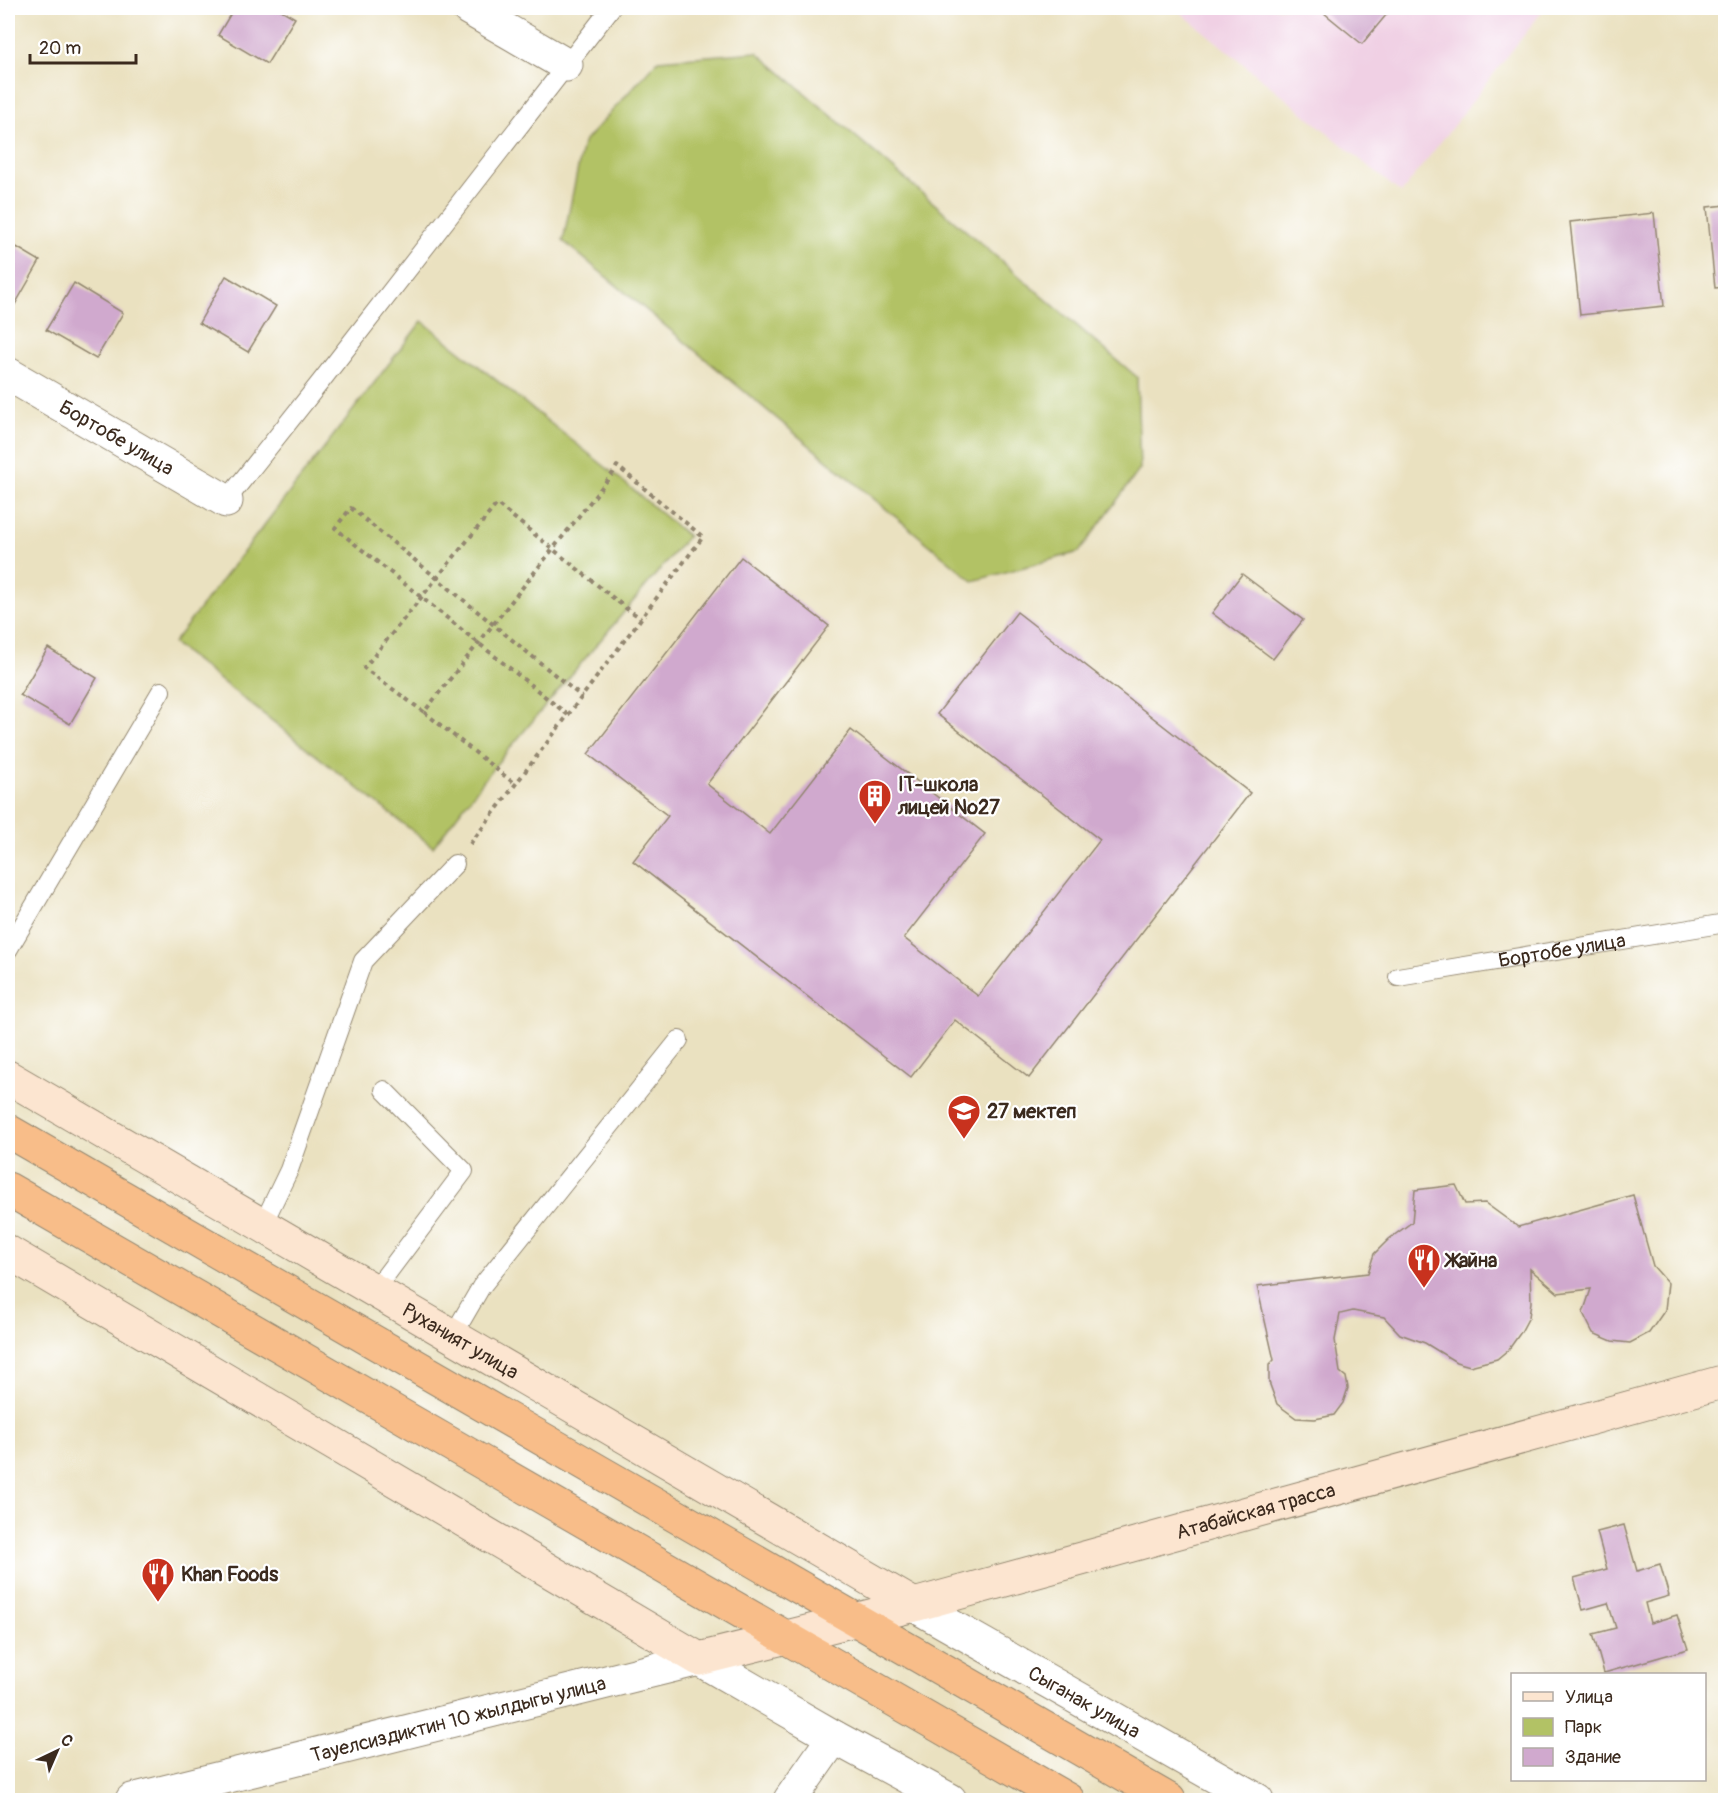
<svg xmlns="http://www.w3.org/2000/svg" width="1733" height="1808" font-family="Pangolin,sans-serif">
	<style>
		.built { fill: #f0d0e4 }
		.green { fill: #b2c265; stroke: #767642; stroke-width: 1.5 }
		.building { fill: #d0a9ce }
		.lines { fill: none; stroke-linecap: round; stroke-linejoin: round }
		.service-casing { stroke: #92866f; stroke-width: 20 }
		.minor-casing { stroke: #92866f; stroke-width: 35 }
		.secondary-casing { stroke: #92866f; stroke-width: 35 }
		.trunk-casing { stroke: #92866f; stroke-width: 35 }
		.path { stroke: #92866f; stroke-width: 4; stroke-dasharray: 4.5 4.5; stroke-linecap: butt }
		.service { stroke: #fff; stroke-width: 18 }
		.minor { stroke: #fff; stroke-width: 33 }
		.secondary { stroke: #fce5d0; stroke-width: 33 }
		.trunk { stroke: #f8bd89; stroke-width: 33 }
		.labels { text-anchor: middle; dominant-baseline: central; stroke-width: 4.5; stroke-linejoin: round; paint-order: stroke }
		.street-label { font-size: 20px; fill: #3b2a1e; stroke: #fff }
		.poi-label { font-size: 20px; font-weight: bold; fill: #3b2a1e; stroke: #fff; text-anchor: start }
	</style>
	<rect width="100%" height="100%" fill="#fff"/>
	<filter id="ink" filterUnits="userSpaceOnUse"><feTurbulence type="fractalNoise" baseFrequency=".0167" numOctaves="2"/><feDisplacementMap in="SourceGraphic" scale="12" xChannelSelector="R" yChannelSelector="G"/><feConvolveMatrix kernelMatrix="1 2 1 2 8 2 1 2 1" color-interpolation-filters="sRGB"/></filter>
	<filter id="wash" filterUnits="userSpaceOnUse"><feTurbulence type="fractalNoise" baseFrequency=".008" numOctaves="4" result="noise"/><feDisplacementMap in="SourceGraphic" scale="24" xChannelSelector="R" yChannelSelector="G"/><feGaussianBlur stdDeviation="1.35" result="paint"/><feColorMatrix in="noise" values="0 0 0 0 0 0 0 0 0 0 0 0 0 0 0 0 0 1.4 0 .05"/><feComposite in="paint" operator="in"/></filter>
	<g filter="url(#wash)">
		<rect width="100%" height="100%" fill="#eae1c0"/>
		<path class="built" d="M1175,8H1545L1401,193Z"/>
		<g class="green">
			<path d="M757,52L1137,377L1140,469L1079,552L973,581L563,241L583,143L658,60Z"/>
			<path d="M422,321L613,473L688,536L494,767L433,847L173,643Z"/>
		</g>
		<g id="blocks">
			<g class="building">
				<path d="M234,8H278L295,18L267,64L218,35Z"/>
				<path d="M1318,8H1392L1362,44Z"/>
				<path d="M1726,205V287L1715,288L1707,207Z"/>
				<path d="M1654,213L1664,306L1580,315L1570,222Z"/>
				<path d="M8,242L40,261L13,308L8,305Z"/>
				<path d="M226,276L276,306L248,352L199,323Z"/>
				<path d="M74,283L123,313L96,359L46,330Z"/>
				<path d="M741,557L829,626L707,784L770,834L851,730L985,834L904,938L978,996L1100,840L937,714L1017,612L1250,793L1029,1078L955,1020L911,1077L633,861L668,816L588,754Z"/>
				<path d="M1242,574L1303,620L1273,659L1212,613Z"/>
				<path d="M48,648L97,678L70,724L20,695Z"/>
				<path d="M1456,1185L1465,1204L1485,1203L1518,1227L1633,1195L1653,1266L1668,1283L1665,1310L1649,1333L1630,1343L1612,1341L1593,1333L1583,1313L1591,1289L1558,1293L1530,1269L1531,1302L1529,1317L1521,1332L1509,1349L1497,1359L1470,1366L1456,1362L1425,1343L1400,1334L1384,1317L1353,1311L1340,1314L1335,1340L1340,1372L1346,1377L1348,1388L1343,1403L1334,1415L1315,1419L1296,1418L1277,1404L1269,1382V1365L1274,1360L1257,1286L1368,1273L1374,1254L1389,1239L1412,1222L1415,1190Z"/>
				<path d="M1624,1525L1637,1571L1660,1564L1669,1596L1645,1603L1650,1623L1677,1615L1688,1649L1604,1673L1593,1634L1616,1628L1608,1603L1583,1610L1574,1578L1607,1569L1597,1532Z"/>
			</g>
		</g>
	</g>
	<g filter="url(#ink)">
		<use href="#blocks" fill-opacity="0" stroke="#92866f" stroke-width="1.5"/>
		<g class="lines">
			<g class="service-casing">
				<g id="service">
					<path d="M226,501L322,380L611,8"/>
					<path d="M8,950L161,691"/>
					<path id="s1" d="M1398,977L1726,923"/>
					<path d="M262,1226L289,1170L363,961L455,864"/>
					<path d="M374,1291L464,1171L384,1090"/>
					<path d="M452,1337L481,1287L679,1040"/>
				</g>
			</g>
			<g class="minor-casing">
				<g id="minor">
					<path d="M468,8L566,65"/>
					<path id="s2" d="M8,374L226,501"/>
					<path id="s3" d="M914,1605L1257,1800"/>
					<path id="s4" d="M132,1800L699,1659L834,1737L950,1800"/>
					<path d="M790,1800L834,1737"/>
				</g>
			</g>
			<g class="secondary-casing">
				<g id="secondary">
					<path id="s5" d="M8,1077L914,1605"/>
					<path id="s6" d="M8,1252L699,1659L914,1605L1726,1381"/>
				</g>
			</g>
			<g class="trunk-casing">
				<g id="trunk">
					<path d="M8,1131L1169,1800"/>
					<path d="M8,1189L1068,1800"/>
				</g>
			</g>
			<g class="path">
				<path d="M424,712L364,668L497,504L627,609L641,618"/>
				<path d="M568,715L335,528L351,508L582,697"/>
				<path d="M470,844C548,742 625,639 703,537L617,466L613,473L424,712L515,784"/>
			</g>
			<use href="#service" class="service"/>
			<use href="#minor" class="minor"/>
			<use href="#secondary" class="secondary"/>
			<use href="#trunk" class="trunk"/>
		</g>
	</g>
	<defs>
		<g id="building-pin" transform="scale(1.725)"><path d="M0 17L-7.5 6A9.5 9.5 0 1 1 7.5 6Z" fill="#c8321e" stroke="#fff"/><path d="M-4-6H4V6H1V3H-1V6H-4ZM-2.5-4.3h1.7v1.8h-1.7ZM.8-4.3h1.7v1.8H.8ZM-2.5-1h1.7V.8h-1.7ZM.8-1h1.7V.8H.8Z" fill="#fff"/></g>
		<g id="school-pin" transform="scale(1.725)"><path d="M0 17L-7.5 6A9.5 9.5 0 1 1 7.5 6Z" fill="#c8321e" stroke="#fff"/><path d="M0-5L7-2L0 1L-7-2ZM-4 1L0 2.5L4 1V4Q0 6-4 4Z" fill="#fff"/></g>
		<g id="restaurant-pin" transform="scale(1.725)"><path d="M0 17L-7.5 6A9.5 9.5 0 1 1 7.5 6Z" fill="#c8321e" stroke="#fff"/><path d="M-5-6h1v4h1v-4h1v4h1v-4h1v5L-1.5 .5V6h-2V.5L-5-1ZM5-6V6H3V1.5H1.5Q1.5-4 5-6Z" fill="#fff"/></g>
	</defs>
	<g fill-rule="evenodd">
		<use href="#building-pin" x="875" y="796"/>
		<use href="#school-pin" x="964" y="1111"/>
		<use href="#restaurant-pin" x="1424" y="1260"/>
		<use href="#restaurant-pin" x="158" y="1574"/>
	</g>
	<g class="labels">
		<g class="street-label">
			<text stroke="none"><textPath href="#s2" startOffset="126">Бортобе улица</textPath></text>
			<text stroke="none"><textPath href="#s1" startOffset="166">Бортобе улица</textPath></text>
			<text stroke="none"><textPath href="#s5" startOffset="524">Руханият улица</textPath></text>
			<text stroke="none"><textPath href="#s6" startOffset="1378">Атабайская трасса</textPath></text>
			<text stroke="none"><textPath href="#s3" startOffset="196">Сыганак улица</textPath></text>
			<text stroke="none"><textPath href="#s4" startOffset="336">Тауелсиздиктин 10 жылдыгы улица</textPath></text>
		</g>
		<g class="poi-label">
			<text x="898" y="784">IT-школа<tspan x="898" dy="23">лицей №27</tspan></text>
			<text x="987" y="1111">27 мектеп</text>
			<text x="1447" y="1260">Жайна</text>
			<text x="181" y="1574">Khan Foods</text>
		</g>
	</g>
	<rect width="1733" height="1808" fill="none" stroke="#fff" stroke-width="30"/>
	<rect x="1511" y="1673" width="195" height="108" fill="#ffffff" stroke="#b1aaa5" stroke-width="1.5"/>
	<rect x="1523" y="1692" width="30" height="9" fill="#fce5d0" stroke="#b1aaa5" stroke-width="1.5"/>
	<text x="1565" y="1703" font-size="18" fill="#3b2a1e">Улица</text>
	<rect x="1523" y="1718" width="30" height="18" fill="#b2c265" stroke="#b1aaa5" stroke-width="1.5"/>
	<text x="1565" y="1733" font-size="18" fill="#3b2a1e">Парк</text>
	<rect x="1523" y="1748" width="30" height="18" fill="#d0a9ce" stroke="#b1aaa5" stroke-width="1.5"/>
	<text x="1565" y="1763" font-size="18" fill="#3b2a1e">Здание</text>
	<g transform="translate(57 1751) rotate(44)" stroke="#ffffff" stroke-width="4.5" paint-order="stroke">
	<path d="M0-4.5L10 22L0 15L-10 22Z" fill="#3b2a1e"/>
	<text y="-9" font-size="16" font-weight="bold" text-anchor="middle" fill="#3b2a1e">С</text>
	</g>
	<path d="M30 54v9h106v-9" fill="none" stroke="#3b2a1e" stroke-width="3"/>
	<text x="39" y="54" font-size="18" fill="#3b2a1e" stroke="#ffffff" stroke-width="4.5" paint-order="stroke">20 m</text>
</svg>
